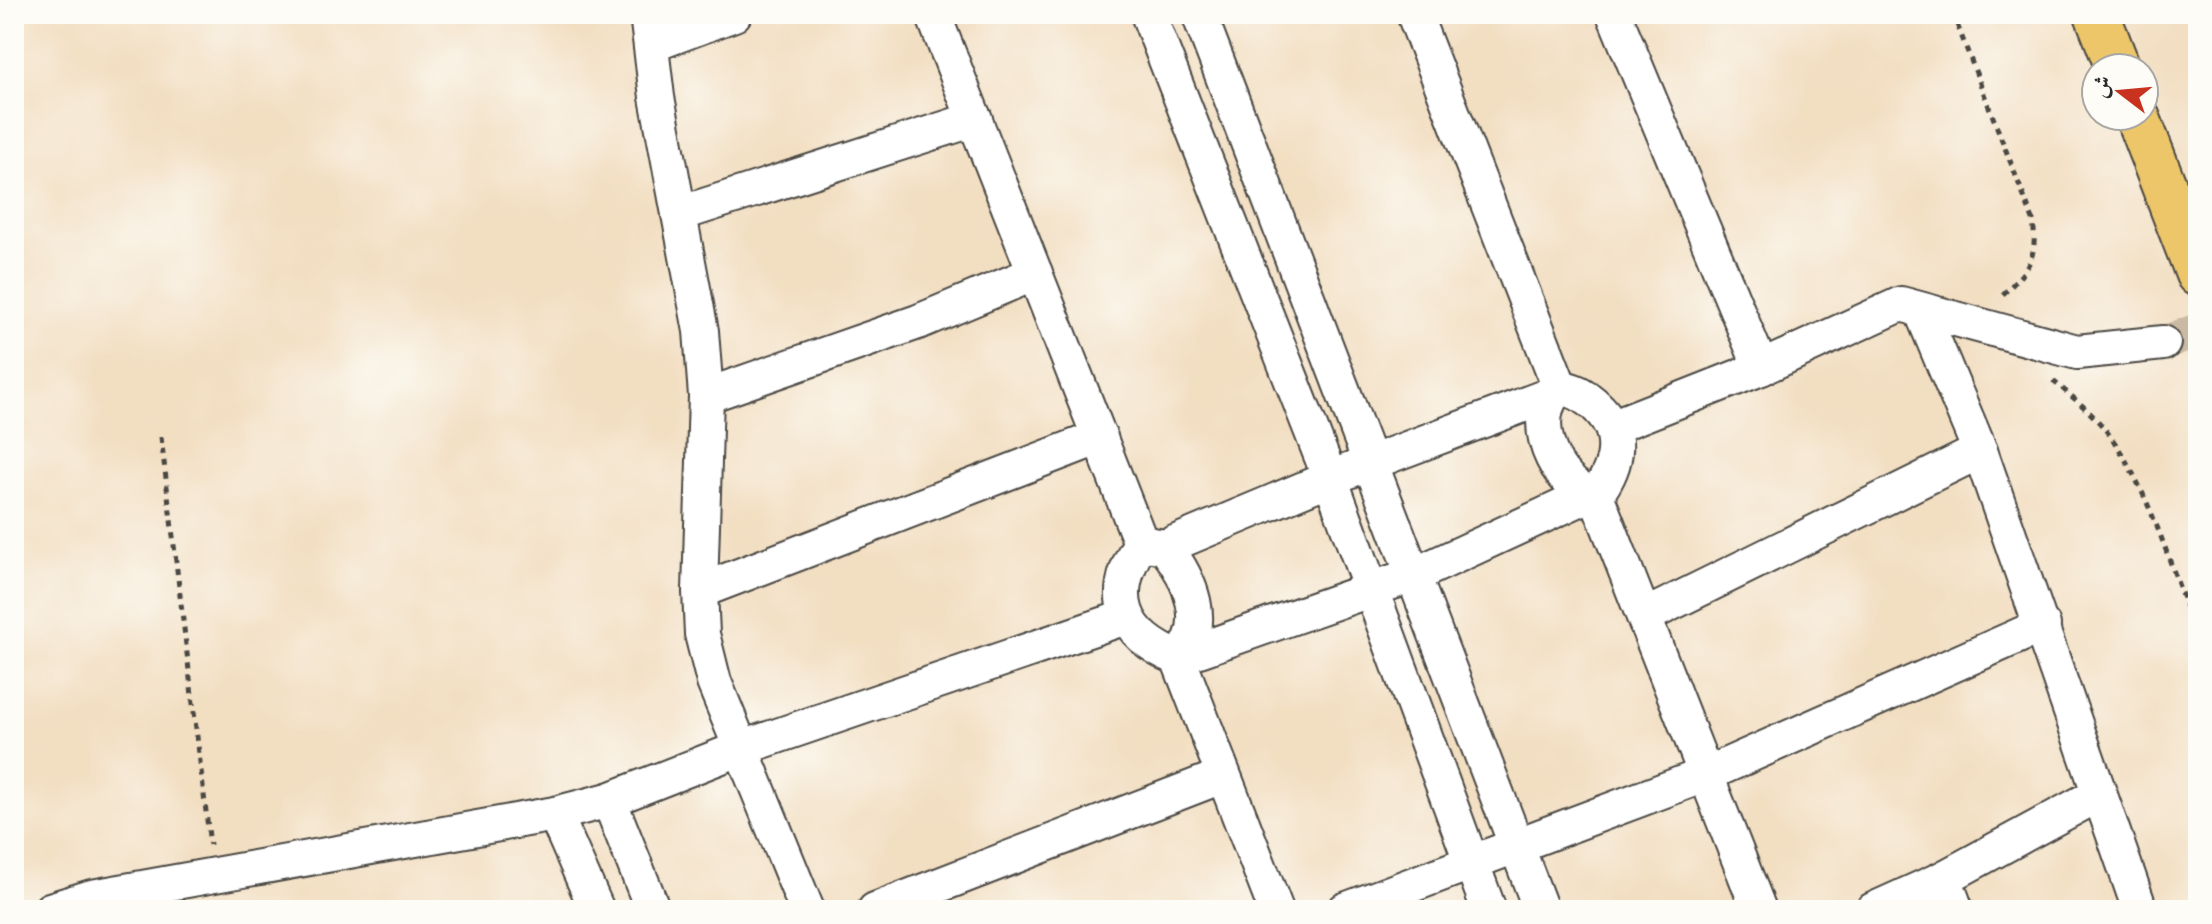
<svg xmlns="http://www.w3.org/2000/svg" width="2212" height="924" font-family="'Libre Bodoni',Amiri,serif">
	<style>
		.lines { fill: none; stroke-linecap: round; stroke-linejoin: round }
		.street-tunnel { stroke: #cabaa3; stroke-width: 34; stroke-dasharray: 34 17; stroke-linecap: butt }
		.street-casing { stroke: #494642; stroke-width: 38 }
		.highway-casing { stroke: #494642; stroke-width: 48 }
		.path { stroke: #494642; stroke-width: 5; stroke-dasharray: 6 6; stroke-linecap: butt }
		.street { stroke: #fff; stroke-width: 34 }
		.highway { stroke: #ecc669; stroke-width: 44 }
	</style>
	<rect width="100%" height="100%" fill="#fdfcf7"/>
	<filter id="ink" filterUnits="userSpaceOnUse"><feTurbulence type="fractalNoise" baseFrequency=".0125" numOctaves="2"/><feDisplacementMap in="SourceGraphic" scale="16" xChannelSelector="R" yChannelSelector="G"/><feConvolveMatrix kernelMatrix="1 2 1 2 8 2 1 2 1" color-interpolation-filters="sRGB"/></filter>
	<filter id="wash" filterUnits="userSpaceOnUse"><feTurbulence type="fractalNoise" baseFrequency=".006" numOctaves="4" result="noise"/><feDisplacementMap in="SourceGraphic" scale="32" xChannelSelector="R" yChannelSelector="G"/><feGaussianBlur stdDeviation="1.8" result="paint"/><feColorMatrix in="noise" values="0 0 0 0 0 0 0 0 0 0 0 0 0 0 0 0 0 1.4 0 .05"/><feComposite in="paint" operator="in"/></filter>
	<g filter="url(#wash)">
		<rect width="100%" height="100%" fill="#f2dec1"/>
	</g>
	<g filter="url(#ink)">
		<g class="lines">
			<path class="street-tunnel" d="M2163,343L2198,330"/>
			<g class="street-casing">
				<g id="street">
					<path d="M647,14L657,97L701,331L706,396L700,591L702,634L714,682L807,910"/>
					<path d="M933,14L1141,543"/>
					<path d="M1148,14L1330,478L1489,910"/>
					<path d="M1199,14L1541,910"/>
					<path d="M1414,14L1560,388"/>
					<path d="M1614,14L1761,368"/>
					<path d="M651,45L734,14"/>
					<path d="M679,214L975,119"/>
					<path d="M1921,310L1980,451L2140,910"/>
					<path d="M1560,388C1574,389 1583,395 1594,404C1625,431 1619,464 1596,495C1555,489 1524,415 1560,388Z"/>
					<path d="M706,396L918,322L1035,273"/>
					<path d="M1614,426L1761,368L1901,304L2077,352L2163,343"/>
					<path d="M1596,495L1759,910"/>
					<path d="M1165,547L1330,478L1550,395"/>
					<path d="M700,591L1100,437"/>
					<path d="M1645,616L1980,451"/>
					<path d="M1182,656L1421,572L1590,494"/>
					<path d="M1178,658C1212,626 1189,577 1165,547L1141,543C1107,596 1122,635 1178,658L1276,910"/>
					<path d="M609,800L653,910"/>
					<path d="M555,814L597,910"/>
					<path d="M1944,878L1956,910"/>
					<path d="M50,910L92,897L555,814L609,800L739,749L1126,617"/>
					<path d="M875,910L1222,776"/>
					<path d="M1345,910L1707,774L2043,625"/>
					<path d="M1873,910L1944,878L2099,794"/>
				</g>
			</g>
			<g class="highway-casing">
				<g id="highway">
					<path d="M2097,14L2118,68"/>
					<path d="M2137,116L2198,274"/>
				</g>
			</g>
			<g class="path">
				<path d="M1953,14L2033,220C2038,260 2028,270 2000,297"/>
				<path d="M2053,381C2074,398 2095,415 2111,437C2151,494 2174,575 2198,641"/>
				<path d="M161,437L210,845"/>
			</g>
			<use href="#street" class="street"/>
			<use href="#highway" class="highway"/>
		</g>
	</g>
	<rect width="2212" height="924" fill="none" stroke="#fdfcf7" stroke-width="48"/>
	<g transform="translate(2120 92) rotate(286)"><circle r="38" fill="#fdfcf7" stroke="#a9a8a5" stroke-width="2"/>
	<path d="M0-6L14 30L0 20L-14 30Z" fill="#c8321e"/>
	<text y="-12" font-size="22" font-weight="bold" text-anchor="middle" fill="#2b2b2b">ش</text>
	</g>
</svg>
